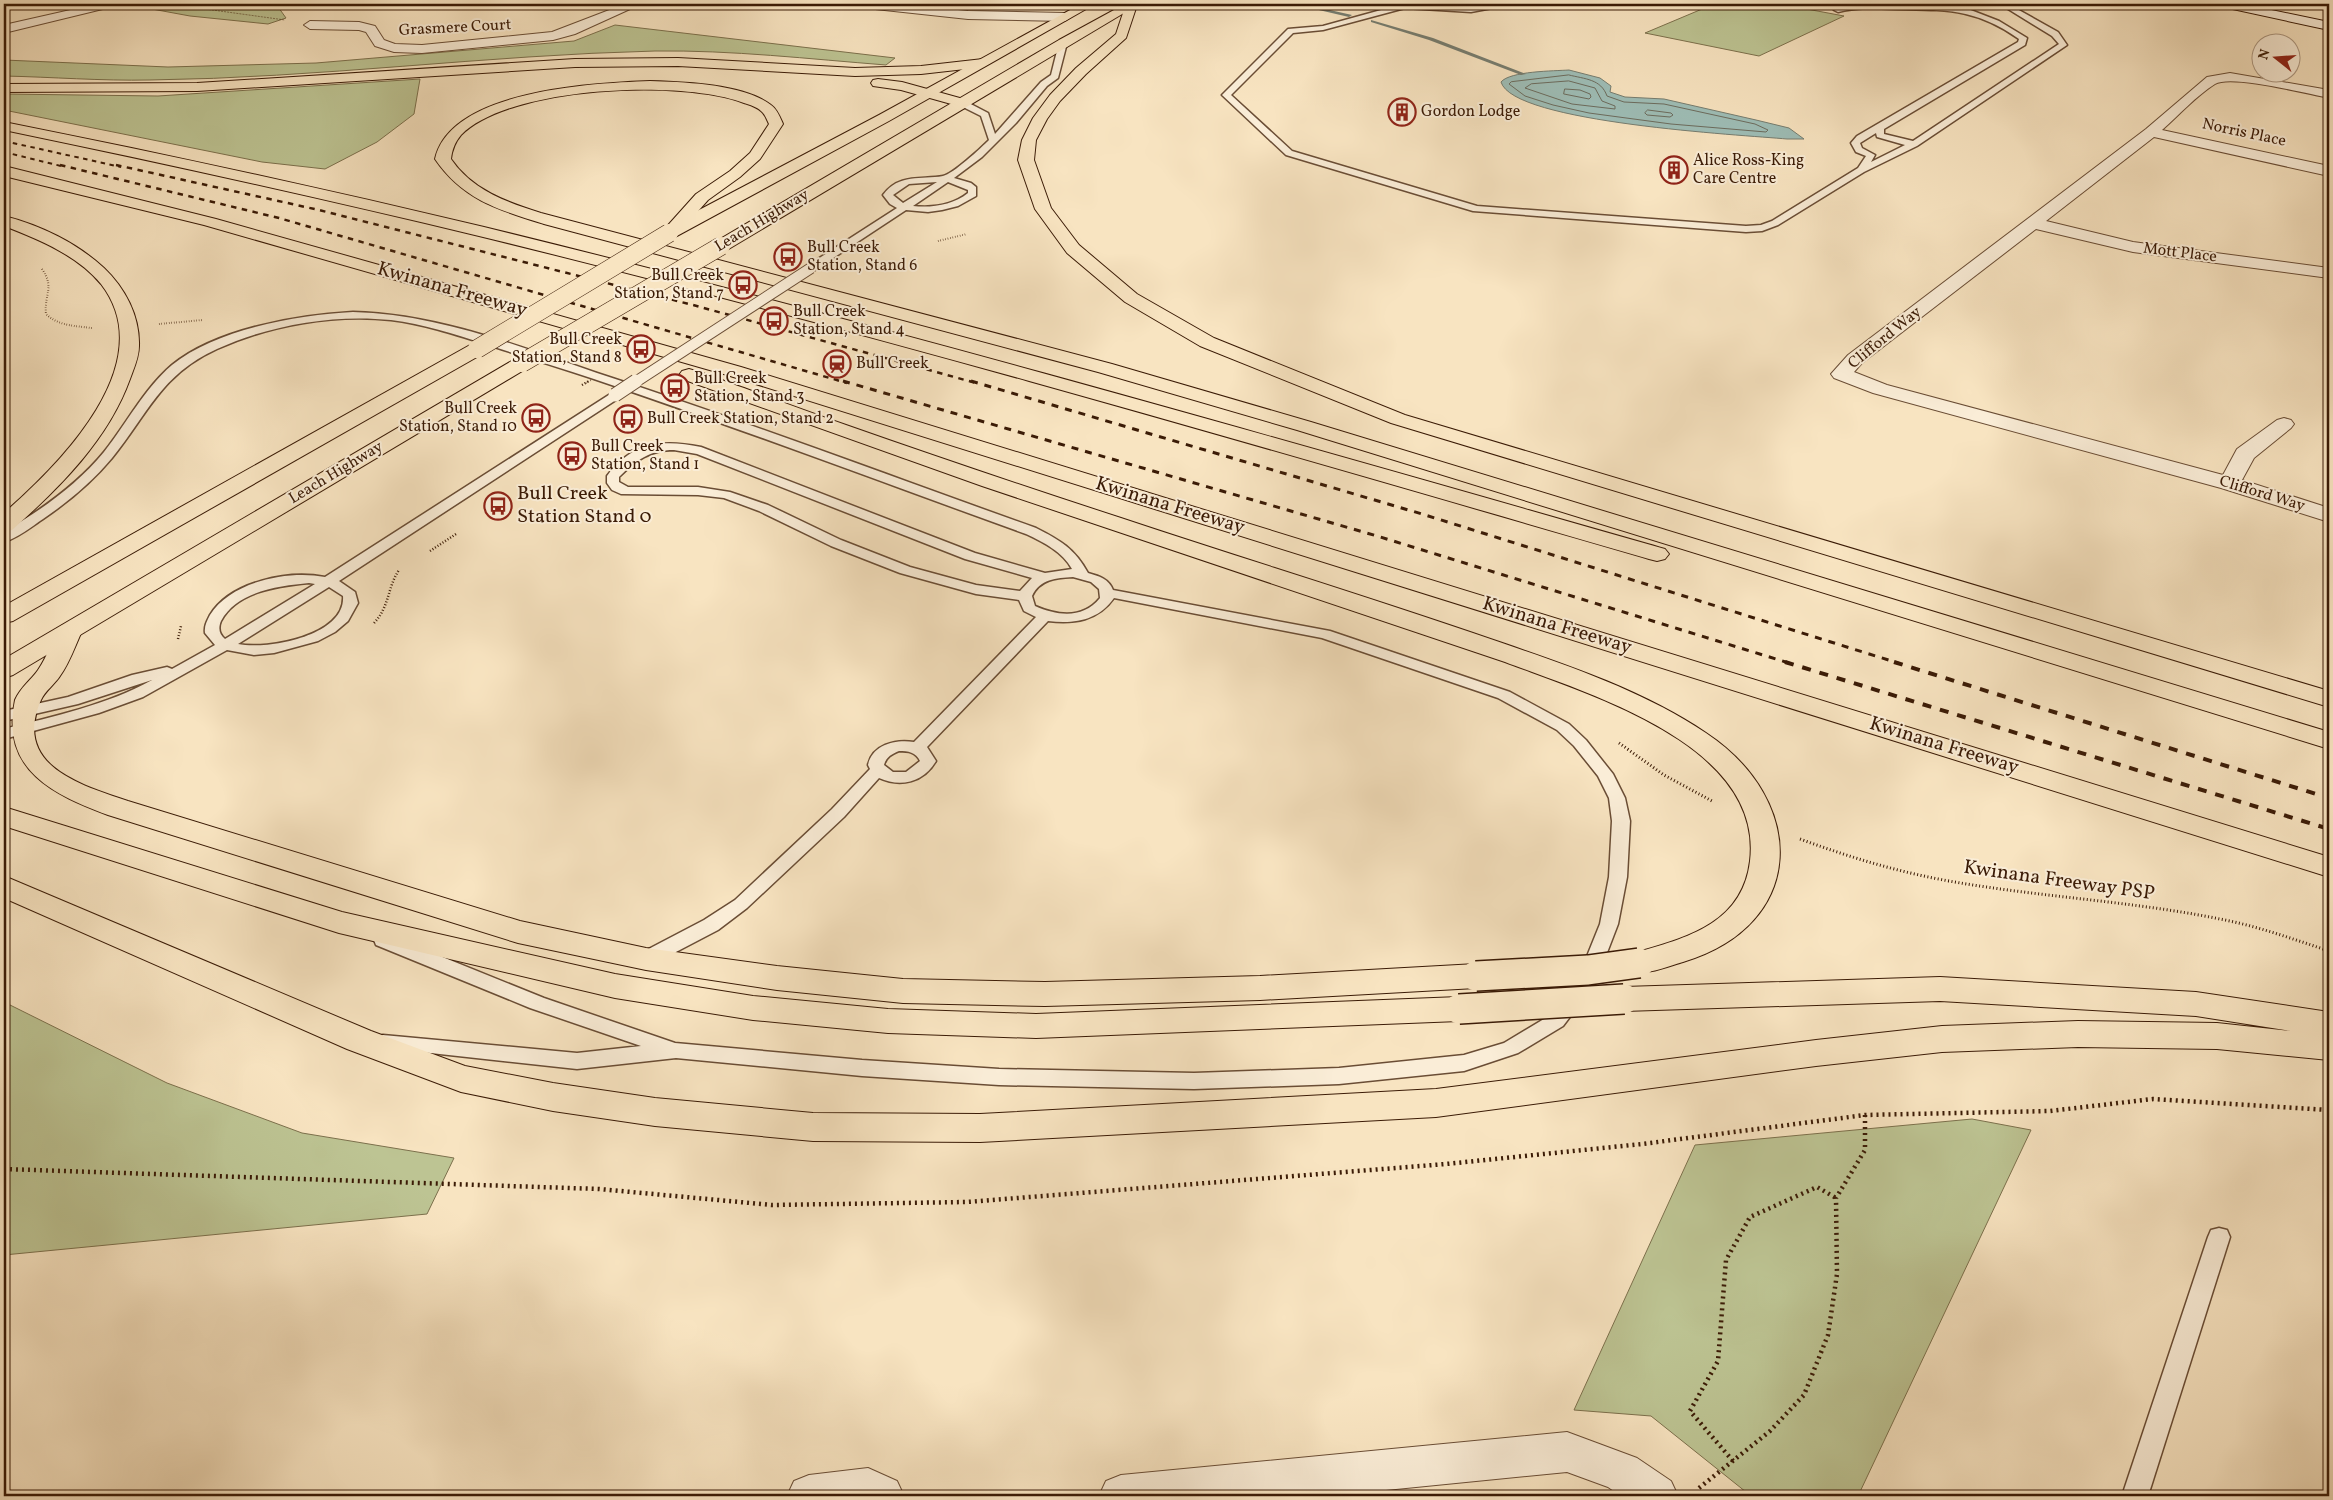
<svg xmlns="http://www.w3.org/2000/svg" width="2333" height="1500" font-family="Vollkorn,serif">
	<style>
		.green { fill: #bdc493; stroke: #7c704c }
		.water { fill: #9ebeb7; stroke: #767d70 }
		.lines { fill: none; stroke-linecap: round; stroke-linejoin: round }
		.shore { stroke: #6c6c5e; stroke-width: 1 }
		.stream { fill: #767d70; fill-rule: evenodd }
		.service-casing { stroke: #6a4d35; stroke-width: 3 }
		.minor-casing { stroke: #6a4d35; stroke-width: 2 }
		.secondary-casing { stroke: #3b1b06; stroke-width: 2 }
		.trunk-casing { stroke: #3b1b06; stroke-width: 2 }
		.motorway-casing { stroke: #3b1b06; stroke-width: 2 }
		.path-far4 { stroke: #3b1b06; stroke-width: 1; stroke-dasharray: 0.5 1; stroke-linecap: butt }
		.path-far3 { stroke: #3b1b06; stroke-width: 2; stroke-dasharray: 0.5 2; stroke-linecap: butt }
		.path-far2 { stroke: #3b1b06; stroke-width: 2.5; stroke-dasharray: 1 2; stroke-linecap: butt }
		.path-far1 { stroke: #3b1b06; stroke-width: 3; stroke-dasharray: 1 2.5; stroke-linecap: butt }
		.path { stroke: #3b1b06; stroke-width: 4.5; stroke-dasharray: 2 4; stroke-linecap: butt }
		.service { fill: #faedd7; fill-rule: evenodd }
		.minor { fill: #faedd7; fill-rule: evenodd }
		.secondary { fill: #faedd7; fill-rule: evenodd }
		.trunk { fill: #f8e4c1; fill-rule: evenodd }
		.motorway { fill: #f8e4c1; fill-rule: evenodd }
		.rail-far3 { stroke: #3b1b06; stroke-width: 2; stroke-dasharray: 4.5 4.5; stroke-linecap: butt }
		.rail-far2 { stroke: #3b1b06; stroke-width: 2.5; stroke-dasharray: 5.5 5.5; stroke-linecap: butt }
		.rail-far1 { stroke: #3b1b06; stroke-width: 3; stroke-dasharray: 7 7; stroke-linecap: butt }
		.rail { stroke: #3b1b06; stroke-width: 4; stroke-dasharray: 9 9; stroke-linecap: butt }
		.service-bridge-far1-casing { stroke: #6a4d35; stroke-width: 12; stroke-linecap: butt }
		.service-bridge-casing { stroke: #6a4d35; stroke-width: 15; stroke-linecap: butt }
		.trunk-bridge-casing { stroke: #3b1b06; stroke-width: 19; stroke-linecap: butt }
		.motorway-bridge-casing { stroke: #3b1b06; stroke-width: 32; stroke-linecap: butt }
		.path-bridge-far1 { stroke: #3b1b06; stroke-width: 2; stroke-dasharray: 0.5 2; stroke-linecap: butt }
		.path-bridge { stroke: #3b1b06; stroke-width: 2.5; stroke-dasharray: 1 2; stroke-linecap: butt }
		.service-bridge-far1 { stroke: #faedd7; stroke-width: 10 }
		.service-bridge { stroke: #faedd7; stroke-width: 13 }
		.trunk-bridge { stroke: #f8e4c1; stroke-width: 18 }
		.motorway-bridge { stroke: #f8e4c1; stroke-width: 29 }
		.labels { text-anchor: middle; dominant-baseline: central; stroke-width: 4; stroke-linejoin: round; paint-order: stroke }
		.far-street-label { font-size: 16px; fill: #3b1b06; stroke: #faedd7 }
		.far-poi-label { font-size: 16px; fill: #3b1b06; stroke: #faedd7; text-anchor: start }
		.street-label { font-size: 20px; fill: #3b1b06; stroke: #faedd7 }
		.poi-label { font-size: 20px; fill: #3b1b06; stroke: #faedd7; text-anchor: start }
	</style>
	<rect width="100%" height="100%" fill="#f8e4c1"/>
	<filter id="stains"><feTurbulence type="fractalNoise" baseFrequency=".004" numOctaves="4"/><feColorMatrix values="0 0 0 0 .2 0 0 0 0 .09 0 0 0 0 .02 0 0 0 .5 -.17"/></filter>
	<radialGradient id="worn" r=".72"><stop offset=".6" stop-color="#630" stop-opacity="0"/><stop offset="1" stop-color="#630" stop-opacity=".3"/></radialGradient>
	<g class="green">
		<path d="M158,4H276L286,18L268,24L190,16L141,7Z"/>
		<path d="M939,4H1042C1008,11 974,7 939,4Z"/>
		<path d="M1714,4H1780L1844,16L1759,56L1645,33Z"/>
		<path d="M615,25L895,58L886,65C809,59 732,50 655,51C487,55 319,78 150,80C101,81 52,77 4,76V60L168,67L316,63L574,41Z"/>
		<path d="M420,79L414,114L377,142L325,169L262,162L4,110V94L158,96Z"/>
		<path d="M4,1002L167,1083L302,1133L454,1158L427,1214L4,1255Z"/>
		<path d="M1972,1119L2031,1130L1858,1496H1751L1651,1416L1574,1410L1695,1145Z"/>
	</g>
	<path class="water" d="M1569,70L1600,78L1611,86L1610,92L1625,97L1664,99L1756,120L1789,128L1804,139H1787C1743,135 1513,123 1501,82C1510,71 1554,71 1569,70Z"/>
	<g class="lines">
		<g class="shore">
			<path d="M1569,75C1585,79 1601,79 1607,96L1624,102L1664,104L1755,124L1768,130L1766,132L1671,124L1589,113L1553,105L1525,96L1509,84L1511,82Z"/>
			<path d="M1569,81L1595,88L1602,101L1615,106V109L1572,104L1525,88L1531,84Z"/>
			<path d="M1565,89L1580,90L1590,94L1591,97L1589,99L1564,94Z"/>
			<path d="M1648,110L1671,113L1673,115L1670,117L1647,115L1645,113Z"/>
		</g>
		<g class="stream">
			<path d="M1293,4H1303L1352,15L1349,17Z"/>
			<path d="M1371,20L1433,38L1526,74L1521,75L1429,40L1371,22Z"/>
		</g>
		<g class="service-casing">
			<g id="service">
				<path d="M1403,4L1459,8L1514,4L1471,12L1405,8L1323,30L1293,33L1231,95L1292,151L1477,206L1746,226L1761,225L1772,221L1858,168L1866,156L1856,152L1851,143L1857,136L2018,42L2019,39C1975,8 1946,10 1895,9C1876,8 1857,7 1838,12L1834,10L1836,9L1859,4L1949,6L1948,4H1955L1999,21L2027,38L2025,45L1884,129V134L1913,141L2059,44L2052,36L2000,4H2008L2058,32L2067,45L1917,146L1864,172L1778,225L1762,231L1746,232L1473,211L1286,155L1222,95L1288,29L1323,26ZM1876,133L1877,137L1905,145L1871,162L1875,155L1862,148L1860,143Z"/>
				<path d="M1063,41L1067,43L1058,78L1047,86L1016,123L982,157L954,178L971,183L976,187V196L958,206L942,210L928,212L906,210L815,270H807V266L897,208L890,204L883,195C899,173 921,180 943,176C953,174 981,148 989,140L981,116L959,105V101H965L988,113L995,134L1041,82L1051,75L1059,43ZM937,182L903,203L893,195L909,184ZM948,182L968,190V193C953,205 932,208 913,206Z"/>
				<path d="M353,312C437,314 518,346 597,373C745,421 890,476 1036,528C1060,540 1075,549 1088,573C1099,576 1109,579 1113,590L1330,631L1510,692L1569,724L1586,740L1613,774L1625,798L1630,821L1627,877L1618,924L1595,984L1563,1026L1518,1053L1464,1071L1339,1084L1194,1089L999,1085L862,1076L676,1058L577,1069L376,1047L373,1042L376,1037L383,1035L577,1053L641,1046L530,1008L376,945L374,940L376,935L383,933L544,998L675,1043L862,1060L999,1069L1194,1073L1339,1068L1464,1055L1504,1043L1549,1016L1577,981L1600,924L1609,877L1612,821L1609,798L1598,776L1574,746L1557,730L1498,698L1322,638L1114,598C1098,621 1074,624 1048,621L927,747L936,761C924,782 901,788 879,778L844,817L747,908L718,930L653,964L646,966L639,964L637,959L639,954L704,920L735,900L832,809L870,769L868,765C872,745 895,739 914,742L1036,617L1024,611L1019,600L976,594L900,573L831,546L759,511L724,498L698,495L621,494L612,490L607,483V476C632,442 662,439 701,447L975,553L1045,573L1072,569C1063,552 1043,542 1026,534C882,482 739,428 594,379C558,367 522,356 485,344C454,334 423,324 391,320C333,314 270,325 217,349C160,375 148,414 112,458C92,482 68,502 43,519C31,527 18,538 4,542V532C41,510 77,485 104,452C127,423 144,389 172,365C216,329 297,315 353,312ZM674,450L697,454L965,559L1032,578L1020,591L976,585L910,567L841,540L768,505L730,492L698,487H628L619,482V477C636,460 650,450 674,450ZM1073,577L1091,582L1099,589L1100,598C1083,619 1058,616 1035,606L1032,596C1040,579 1056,578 1073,577ZM899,751C908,751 916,752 920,761L906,772H893L884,765C886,757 892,754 899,751Z"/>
				<path d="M615,391L619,392L621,395L619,398L339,581L355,592L358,603L348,621L335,632L318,641L274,653L254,655L227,650L143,697L99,713L4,739V729C54,716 107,705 152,680L78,704L4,721V711L68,697L132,675L167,667L172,669L215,645L205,633C204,626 207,621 210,615C231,581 289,570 325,577ZM309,583L315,584L225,639C219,634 218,628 221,621C237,591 279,586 309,583ZM329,587L343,596C346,636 267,650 238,644Z"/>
				<path d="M2219,1228L2227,1230L2230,1237L2148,1496H2122L2208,1237L2211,1230Z"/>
			</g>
		</g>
		<g class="minor-casing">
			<g id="minor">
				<path d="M97,4H117L115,6L4,33V25Z"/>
				<path d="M625,4H641L575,34L553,40L422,53L394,52L375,46L366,32L359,30L310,29L304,25L310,21L359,22L375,26L384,40L395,44L422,45L552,32Z"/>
				<path d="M860,4H897L968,11L1065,13L1071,17L1065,21L968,19L866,8Z"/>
				<path d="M2230,73L2329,90V98C2307,94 2231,74 2215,84C2196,96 2179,115 2162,130L2329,166V176L2154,137L2046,221L2133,242L2329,268V278L2133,252L2036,229L1862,363L1854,372L1887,385L2223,475L2237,449L2277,420L2284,418L2291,420L2294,424L2291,428L2254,458L2242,480L2329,508V522L2221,488L1873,393L1834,378L1831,374L1848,355L2146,129L2207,77Z"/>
				<path d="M1567,1432L1637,1458L1671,1481L1678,1496H1621L1608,1487L1567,1472L1326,1496H1099L1106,1481L1121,1475Z"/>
				<path d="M868,1468L897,1481L904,1496H787L794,1481L809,1475Z"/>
			</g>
		</g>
		<g class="secondary-casing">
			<path id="secondary" d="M2222,4H2243L2329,22V30L2228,8Z"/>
		</g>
		<g class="trunk-casing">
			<g id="trunk">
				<path d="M1081,4H1095L889,121L675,237H663L661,233L663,229L879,115Z"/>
				<path d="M1125,4H1139L727,250H715L713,246L715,242L1059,40Z"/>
				<path d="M477,343L484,345L487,349L484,353L13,621L4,623V606L470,345Z"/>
				<path d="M522,357L529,359L532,363L529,367L13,675L4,678V659L515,359Z"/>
			</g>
		</g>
		<g class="motorway-casing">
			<g id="motorway">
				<path d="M1126,4L1137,5L1126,38L1086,74L1060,101L1047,119L1036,140L1034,160L1051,208L1079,245L1137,294L1214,338L1405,415L2329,691V707L1391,423L1200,346L1125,302L1067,253L1035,209L1018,160L1022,140L1033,118L1050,95L1076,68L1116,34Z"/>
				<path d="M678,58L855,68L921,66L983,59L990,63L983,67L921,74L855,76L678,66L575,67L197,91L4,92V84L197,83L575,59Z"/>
				<path d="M878,79L902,82L967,100L969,103L962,107L901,90L873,86L871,83L873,80Z"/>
				<path d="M650,81C684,82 744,84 771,105C777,109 780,117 783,124L760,159L740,177L708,200L675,237H663L661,233L696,194L730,171L750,153L769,124C767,120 765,114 761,111C757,107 750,105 744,103C683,79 509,86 461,135C455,142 452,150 451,159C472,190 506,202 541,213L1112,364L1311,422L2329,732V749L1297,430L1098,372L544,224C499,210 463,200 435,159C450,90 594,83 650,81Z"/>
				<path d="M4,122C165,154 325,189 484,227C881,324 1273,437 1665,549L1669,554L1665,559L1657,561L1649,559C1260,446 872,332 479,236C322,198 163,163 4,130Z"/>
				<path d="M4,166L216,219L741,367L2329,857V877L727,375L204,225L4,176Z"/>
				<path d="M4,216C40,225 77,243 104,268C125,288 140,316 139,346C139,357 134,368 130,379C108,440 60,487 12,530L4,532V513C60,464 162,363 101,284C77,255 38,239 4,226Z"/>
				<path d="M689,369C708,374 726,382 744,388C778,401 812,413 846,425C937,457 1029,488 1121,518C1238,557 1356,593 1473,633C1551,660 1636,686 1706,733C1807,800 1809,924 1683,962C1666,967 1646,976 1628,971L1623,963L1628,955C1681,939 1742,927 1750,861C1764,745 1589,694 1505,662L982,486L682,379L679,375L682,371Z"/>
				<path d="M70,624L79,626L82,631C75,646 70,662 60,676C55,684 45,691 41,700C12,766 81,785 128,801L520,921L646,948L777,966L903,979L1045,982L1260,976L1476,964L1487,968L1492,976L1487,984L1476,988L1260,1000L1045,1006L903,1003L777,990L646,970L518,943L108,815C55,795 0,771 15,700C20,688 31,680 38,670C48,656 52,639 61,626Z"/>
				<path d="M4,807L342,912L615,974L753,996L888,1009L1036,1014L1459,997L1471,1000L1475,1009L1471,1018L1459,1021L1036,1038L888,1033L753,1020L615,998L339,933L4,826Z"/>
				<path d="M4,876L371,1031L465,1066L553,1083L655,1098L813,1113L980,1114L1436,1089L1816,1040L1942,1026L2078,1021L2217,1023L2291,1031L2196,1016L1940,1001L1624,1011L1612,1007L1608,999L1612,991L1624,987L1940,977L2196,992L2329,1012V1060L2217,1049L2078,1047L1942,1052L1816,1066L1436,1117L980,1142L813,1141L655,1126L553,1111L461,1092L347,1049L4,898Z"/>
			</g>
		</g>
		<g class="path-far4">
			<path d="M169,4L285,20"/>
			<path d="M2168,4L2200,7"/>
		</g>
		<g class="path-far3">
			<path d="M938,241L967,234"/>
			<path d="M42,269C55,288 44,294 46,314C58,326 76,326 92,328"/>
			<path d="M159,324L203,320"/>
		</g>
		<g class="path-far2">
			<path d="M430,551L456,534"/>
			<path d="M374,623C390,606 387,588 399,570"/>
			<path d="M178,639L181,626"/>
		</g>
		<g class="path-far1">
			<path d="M1619,743L1664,775L1712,801"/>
			<path d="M1800,839C1849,857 1898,872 1949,881C2039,897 2131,901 2220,919C2257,926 2293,939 2329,951"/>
		</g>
		<g class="path">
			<path d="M4,1169L599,1189L772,1205L967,1202L1446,1164L1642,1144L1865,1115L2050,1111L2153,1099L2329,1110"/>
			<path d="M1733,1461L1690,1411L1718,1361L1726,1260L1750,1217L1817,1187L1836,1198"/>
			<path d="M1699,1488L1770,1431L1804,1395L1828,1335L1837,1274L1836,1198L1865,1150V1115"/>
		</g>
		<use href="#service" class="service"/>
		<use href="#minor" class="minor"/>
		<use href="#secondary" class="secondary"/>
		<use href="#trunk" class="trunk"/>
		<use href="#motorway" class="motorway"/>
		<g class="rail-far3">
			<path d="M4,141L121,167"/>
			<path d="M4,152L65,167"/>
		</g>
		<g class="rail-far2">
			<path d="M60,165L279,218L847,383"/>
			<path d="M116,165L319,210L693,305L976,383"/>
		</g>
		<g class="rail-far1">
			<path d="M843,381L1377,536L1789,663"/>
			<path d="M971,381L1422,514L1898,663"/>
		</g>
		<g class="rail">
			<path d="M1785,662L2329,829"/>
			<path d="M1894,662L2329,798"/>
		</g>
		<g class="service-bridge-far1-casing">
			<path id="service-bridge-far1" d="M634,383L811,268"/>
		</g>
		<g class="service-bridge-casing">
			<path id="service-bridge" d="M615,395L636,381"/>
		</g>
		<g class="trunk-bridge-casing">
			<g id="trunk-bridge">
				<path d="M477,349L669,233"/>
				<path d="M522,363L721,246"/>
			</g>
		</g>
		<g class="motorway-bridge-casing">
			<g id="motorway-bridge">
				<path d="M1476,976L1588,970L1639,963"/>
				<path d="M1459,1009L1624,999"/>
			</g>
		</g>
		<path class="path-bridge-far1" d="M586,383L591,380"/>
		<path class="path-bridge" d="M582,385L589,381"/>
		<use href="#service-bridge-far1" class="service-bridge-far1"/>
		<use href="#service-bridge" class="service-bridge"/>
		<use href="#trunk-bridge" class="trunk-bridge"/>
		<use href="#motorway-bridge" class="motorway-bridge"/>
	</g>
	<defs>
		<g id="building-ring" transform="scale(1.4375)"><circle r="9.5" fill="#faedd7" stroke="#8f2418" stroke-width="1.5"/><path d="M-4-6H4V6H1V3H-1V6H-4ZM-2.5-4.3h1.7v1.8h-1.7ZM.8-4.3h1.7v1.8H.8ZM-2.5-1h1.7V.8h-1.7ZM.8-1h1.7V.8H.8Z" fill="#8f2418"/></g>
		<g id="bus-ring" transform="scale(1.4375)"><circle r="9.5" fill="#faedd7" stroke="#8f2418" stroke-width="1.5"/><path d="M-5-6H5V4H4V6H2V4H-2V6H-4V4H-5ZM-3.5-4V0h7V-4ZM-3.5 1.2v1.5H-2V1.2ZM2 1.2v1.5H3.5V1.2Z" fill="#8f2418"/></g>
		<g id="station-ring" transform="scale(1.4375)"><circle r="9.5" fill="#faedd7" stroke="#8f2418" stroke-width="1.5"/><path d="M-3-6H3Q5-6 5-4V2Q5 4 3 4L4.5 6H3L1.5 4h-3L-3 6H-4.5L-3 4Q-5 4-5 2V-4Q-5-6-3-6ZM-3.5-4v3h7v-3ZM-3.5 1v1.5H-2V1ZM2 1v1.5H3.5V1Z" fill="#8f2418"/></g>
	</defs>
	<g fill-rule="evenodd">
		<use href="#building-ring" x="1402" y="112"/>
		<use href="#building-ring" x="1674" y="170"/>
		<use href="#bus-ring" x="788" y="257"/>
		<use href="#bus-ring" x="743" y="285"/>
		<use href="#bus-ring" x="774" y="321"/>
		<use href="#bus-ring" x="641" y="349"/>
		<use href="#station-ring" x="837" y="364"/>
		<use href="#bus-ring" x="675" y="388"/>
		<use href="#bus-ring" x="536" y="418"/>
		<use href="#bus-ring" x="628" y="419"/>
		<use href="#bus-ring" x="572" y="456"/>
		<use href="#bus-ring" x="498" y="506"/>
	</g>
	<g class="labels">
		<g class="far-street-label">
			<text transform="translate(455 28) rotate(-3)">Grasmere Court</text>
			<text transform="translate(2244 133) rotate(12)">Norris Place</text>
			<text transform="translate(762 221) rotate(-31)">Leach Highway</text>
			<text transform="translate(2180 253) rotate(7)">Mott Place</text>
			<text transform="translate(1885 338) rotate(-39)">Clifford Way</text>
			<text transform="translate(336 473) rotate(-31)">Leach Highway</text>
			<text transform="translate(2262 494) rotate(17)">Clifford Way</text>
		</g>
		<g class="far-poi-label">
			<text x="1421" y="112">Gordon Lodge</text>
			<text x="1693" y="161">Alice Ross-King<tspan x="1693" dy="18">Care Centre</tspan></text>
			<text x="807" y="248">Bull Creek<tspan x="807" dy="18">Station, Stand 6</tspan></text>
			<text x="724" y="276" text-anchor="end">Bull Creek<tspan x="724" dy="18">Station, Stand 7</tspan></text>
			<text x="793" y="312">Bull Creek<tspan x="793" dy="18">Station, Stand 4</tspan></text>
			<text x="622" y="340" text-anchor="end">Bull Creek<tspan x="622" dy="18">Station, Stand 8</tspan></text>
			<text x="856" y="364">Bull Creek</text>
			<text x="694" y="379">Bull Creek<tspan x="694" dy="18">Station, Stand 3</tspan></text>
			<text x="517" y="409" text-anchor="end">Bull Creek<tspan x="517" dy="18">Station, Stand 10</tspan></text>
			<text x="647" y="419">Bull Creek Station, Stand 2</text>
			<text x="591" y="447">Bull Creek<tspan x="591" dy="18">Station, Stand 1</tspan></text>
		</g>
		<g class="street-label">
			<text transform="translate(452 290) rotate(16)">Kwinana Freeway</text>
			<text transform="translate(1170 506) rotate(17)">Kwinana Freeway</text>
			<text transform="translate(1557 626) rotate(17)">Kwinana Freeway</text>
			<text transform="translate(1944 746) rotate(17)">Kwinana Freeway</text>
			<text transform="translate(2059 881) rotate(8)">Kwinana Freeway PSP</text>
		</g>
		<g class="poi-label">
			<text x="517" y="494">Bull Creek<tspan x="517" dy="23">Station Stand 0</tspan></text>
		</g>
	</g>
	<rect width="2333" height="1500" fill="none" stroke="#f8e4c1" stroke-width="20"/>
	<rect x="5" y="5" width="2323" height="1490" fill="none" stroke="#3b1b06" stroke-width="2.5"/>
	<rect x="10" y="10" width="2313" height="1480" fill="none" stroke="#3b1b06"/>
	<g transform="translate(2276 58) rotate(287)"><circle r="24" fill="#faedd7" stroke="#ae9983"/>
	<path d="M0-4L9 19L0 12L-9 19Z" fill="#8f2418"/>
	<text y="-8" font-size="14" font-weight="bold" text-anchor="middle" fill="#3b1b06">N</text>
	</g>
	<rect width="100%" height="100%" filter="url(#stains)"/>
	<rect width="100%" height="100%" fill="url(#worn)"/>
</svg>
